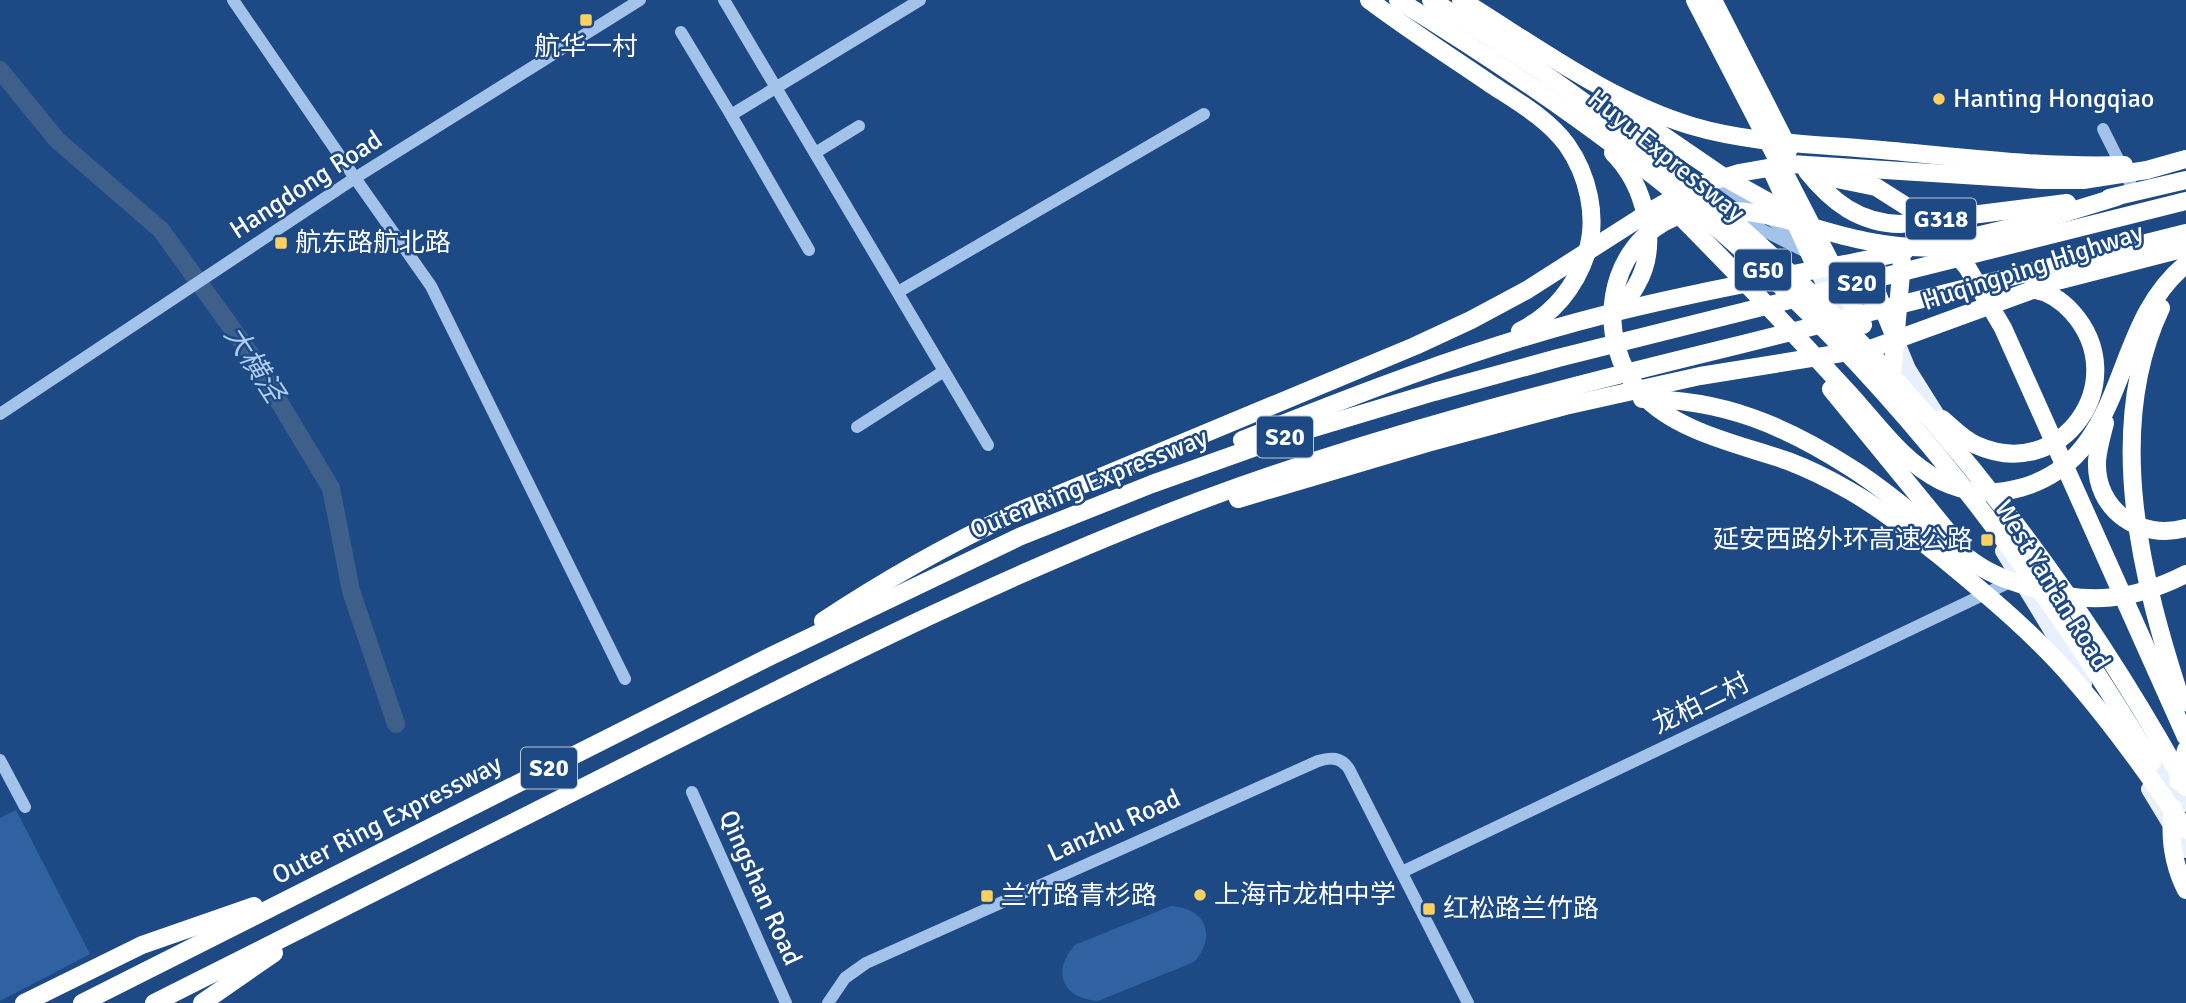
<svg xmlns="http://www.w3.org/2000/svg" width="2186" height="1003" font-family="Signika,'Noto Sans SC',sans-serif">
	<style>
		.green { fill: #3062a2 }
		.lines { fill: none; stroke-linecap: round; stroke-linejoin: round }
		.river { stroke: #3f5f8b; stroke-width: 18 }
		.minor { stroke: #a4c3ea; stroke-width: 12 }
		.major { stroke: #e8f0fe; stroke-width: 16 }
		.highway { stroke: #fff; stroke-width: 18 }
		.poi-dot { fill: #fad062; stroke: #1d4985; stroke-width: 2.5 }
		.labels { text-anchor: middle; dominant-baseline: central; stroke-width: 5; stroke-linejoin: round; paint-order: stroke }
		.shield { fill: #1d4985; stroke: #bbc8da; stroke-width: 2 }
		.shield-label { font-size: 24px; font-weight: bold; fill: #fff }
		.poi-label { font-size: 26px; fill: #fff; stroke: #1d4985; text-anchor: start }
		.street-label { font-size: 26px; fill: #fff; stroke: #1d4985 }
		.water-label { font-size: 28px; font-style: italic; fill: #b0cdf2; stroke: #1d4985 }
	</style>
	<rect width="100%" height="100%" fill="#1d4985"/>
	<g class="green">
		<path d="M16,810L90,954L0,1001V818Z"/>
		<path d="M1171,906C1206,908 1217,936 1194,962L1098,1001C1062,999 1051,971 1075,945Z"/>
	</g>
	<g class="lines">
		<path class="river" d="M0,70L57,140L161,230L249,352L331,488L351,591L396,724"/>
		<g class="minor">
			<path d="M233,0L355,178L431,286L625,679"/>
			<path d="M724,0L988,445"/>
			<path d="M681,32L731,115L920,0"/>
			<path d="M731,115L809,250"/>
			<path d="M2103,129L2135,193"/>
			<path d="M815,153L859,126"/>
			<path d="M1722,184L1803,243"/>
			<path d="M1731,214L1812,255"/>
			<path d="M898,292L1204,114"/>
			<path d="M0,414L355,178L640,0"/>
			<path d="M857,427L944,371"/>
			<path d="M0,760L25,807"/>
			<path d="M692,792L786,1003"/>
			<path d="M1402,872L2014,580"/>
			<path d="M828,1003L845,978L866,963L1318,761C1331,757 1341,757 1349,769L1468,1003"/>
		</g>
		<g class="major">
			<path d="M1817,270L1844,324"/>
			<path d="M1896,340L1908,369L1947,431"/>
			<path d="M2004,521L2035,570"/>
			<path d="M2003,551L2084,684"/>
			<path d="M2149,748L2186,804"/>
			<path d="M2149,789L2186,850"/>
		</g>
		<g class="highway">
			<path d="M1369,0C1409,30 1451,57 1492,85C1518,102 1548,119 1567,145C1588,175 1598,217 1587,252C1575,288 1554,314 1520,331"/>
			<path d="M1398,0C1502,64 1602,132 1696,210C1881,365 2029,556 2152,762"/>
			<path d="M1431,0C1753,197 2004,456 2186,787"/>
			<path d="M1461,0C1536,46 1607,100 1692,126C1749,143 1811,144 1870,149C1955,156 2039,168 2124,165"/>
			<path d="M1695,0L1863,325"/>
			<path d="M1713,0L1789,149"/>
			<path d="M1614,102L1722,176L1785,211"/>
			<path d="M1613,153C1645,185 1660,244 1637,284C1632,294 1624,303 1618,311"/>
			<path d="M1807,171C1832,202 1859,223 1900,224L2067,203"/>
			<path d="M1773,173L1817,270"/>
			<path d="M1822,176L1876,187L1909,208L1938,233L1967,267L2003,328L2186,737"/>
			<path d="M2109,198L2186,180"/>
			<path d="M1674,210C1733,269 1790,329 1846,390C1876,422 1901,461 1941,481C1991,506 2055,487 2087,442C2128,385 2128,312 2186,264"/>
			<path d="M1976,236L2035,222L2117,197"/>
			<path d="M1990,238C1976,241 1961,245 1947,247C1921,249 1892,246 1866,241C1812,231 1771,208 1714,211C1702,211 1688,212 1677,216C1605,244 1593,340 1642,394C1676,432 1742,445 1788,461C1809,469 1831,480 1850,491C1885,511 1915,536 1946,561C1991,598 2036,636 2074,680C2115,727 2151,778 2186,830"/>
			<path d="M1868,271L1896,340"/>
			<path d="M2161,308C2103,431 2142,581 2182,703"/>
			<path d="M1892,376L1902,262"/>
			<path d="M1831,389L1948,532"/>
			<path d="M1642,399C1722,399 1784,425 1851,468C1896,496 1935,535 1978,565C1994,576 2014,582 2032,588C2089,605 2133,601 2186,574"/>
			<path d="M1942,419C1953,428 1963,439 1976,445C2062,484 2134,381 2072,312C2061,300 2047,291 2031,289"/>
			<path d="M2105,423C2102,435 2098,448 2097,461C2095,510 2140,541 2186,528"/>
			<path d="M1242,440C1352,396 1463,353 1577,322C1684,293 1795,275 1904,252"/>
			<path d="M1238,499L1427,443L1565,406L1700,376L1873,348L2057,281L2186,248"/>
			<path d="M823,621C888,578 948,544 1019,511L1415,346L1471,320L1527,290L1654,209L1693,187L1739,173L1791,164L2041,180H2083L2147,170L2186,159"/>
			<path d="M2178,781L2186,750"/>
			<path d="M2173,808C2169,837 2173,864 2186,890"/>
			<path d="M24,1003L142,945L254,906"/>
			<path d="M82,1003L771,656L1019,537L1152,484L1284,437L1434,392L1558,358L2186,201"/>
			<path d="M154,1003C324,918 493,832 663,747C840,658 1017,569 1202,500C1377,435 1558,389 1739,345C1888,308 2037,271 2186,233"/>
			<path d="M202,1003L274,953"/>
		</g>
	</g>
	<g class="poi-dot">
		<rect x="579" y="13" width="14" height="14" rx="3.5"/>
		<circle cx="1939" cy="99" r="7"/>
		<rect x="274" y="236" width="14" height="14" rx="3.5"/>
		<rect x="1980" y="533" width="14" height="14" rx="3.5"/>
		<circle cx="1200" cy="895" r="7"/>
		<rect x="980" y="889" width="14" height="14" rx="3.5"/>
		<rect x="1422" y="902" width="14" height="14" rx="3.5"/>
	</g>
	<g class="labels">
		<g class="shield">
			<rect x="1906" y="198.5" width="70" height="41" rx="5"/>
			<rect x="1735" y="249.5" width="56" height="41" rx="5"/>
			<rect x="1829" y="262.5" width="56" height="41" rx="5"/>
			<rect x="1257" y="416.5" width="56" height="41" rx="5"/>
			<rect x="521" y="747.5" width="56" height="41" rx="5"/>
		</g>
		<g class="shield-label">
			<text x="1941" y="219">G318</text>
			<text x="1763" y="270">G50</text>
			<text x="1857" y="283">S20</text>
			<text x="1285" y="437">S20</text>
			<text x="549" y="768">S20</text>
		</g>
		<g class="poi-label">
			<text x="586" y="47" text-anchor="middle">航华一村</text>
			<text x="1953" y="99">Hanting Hongqiao</text>
			<text x="295" y="243">航东路航北路</text>
			<text x="1973" y="540" text-anchor="end">延安西路外环高速公路</text>
			<text x="1214" y="895">上海市龙柏中学</text>
			<text x="1001" y="896">兰竹路青杉路</text>
			<text x="1443" y="909">红松路兰竹路</text>
		</g>
		<g class="street-label">
			<text transform="translate(1666 156) rotate(39)">Huyu Expressway</text>
			<text transform="translate(306 185) rotate(-33)">Hangdong Road</text>
			<text transform="translate(2033 267) rotate(-18)">Huqingping Highway</text>
			<text transform="translate(1089 484) rotate(-22)">Outer Ring Expressway</text>
			<text transform="translate(2052 585) rotate(58)">West Yan'an Road</text>
			<text transform="translate(1701 704) rotate(-26)">龙柏二村</text>
			<text transform="translate(387 820) rotate(-27)">Outer Ring Expressway</text>
			<text transform="translate(1114 826) rotate(-24)">Lanzhu Road</text>
			<text transform="translate(760 888) rotate(66)">Qingshan Road</text>
		</g>
		<g class="water-label">
			<text transform="translate(254 364) rotate(57)">大横泾</text>
		</g>
	</g>
</svg>
